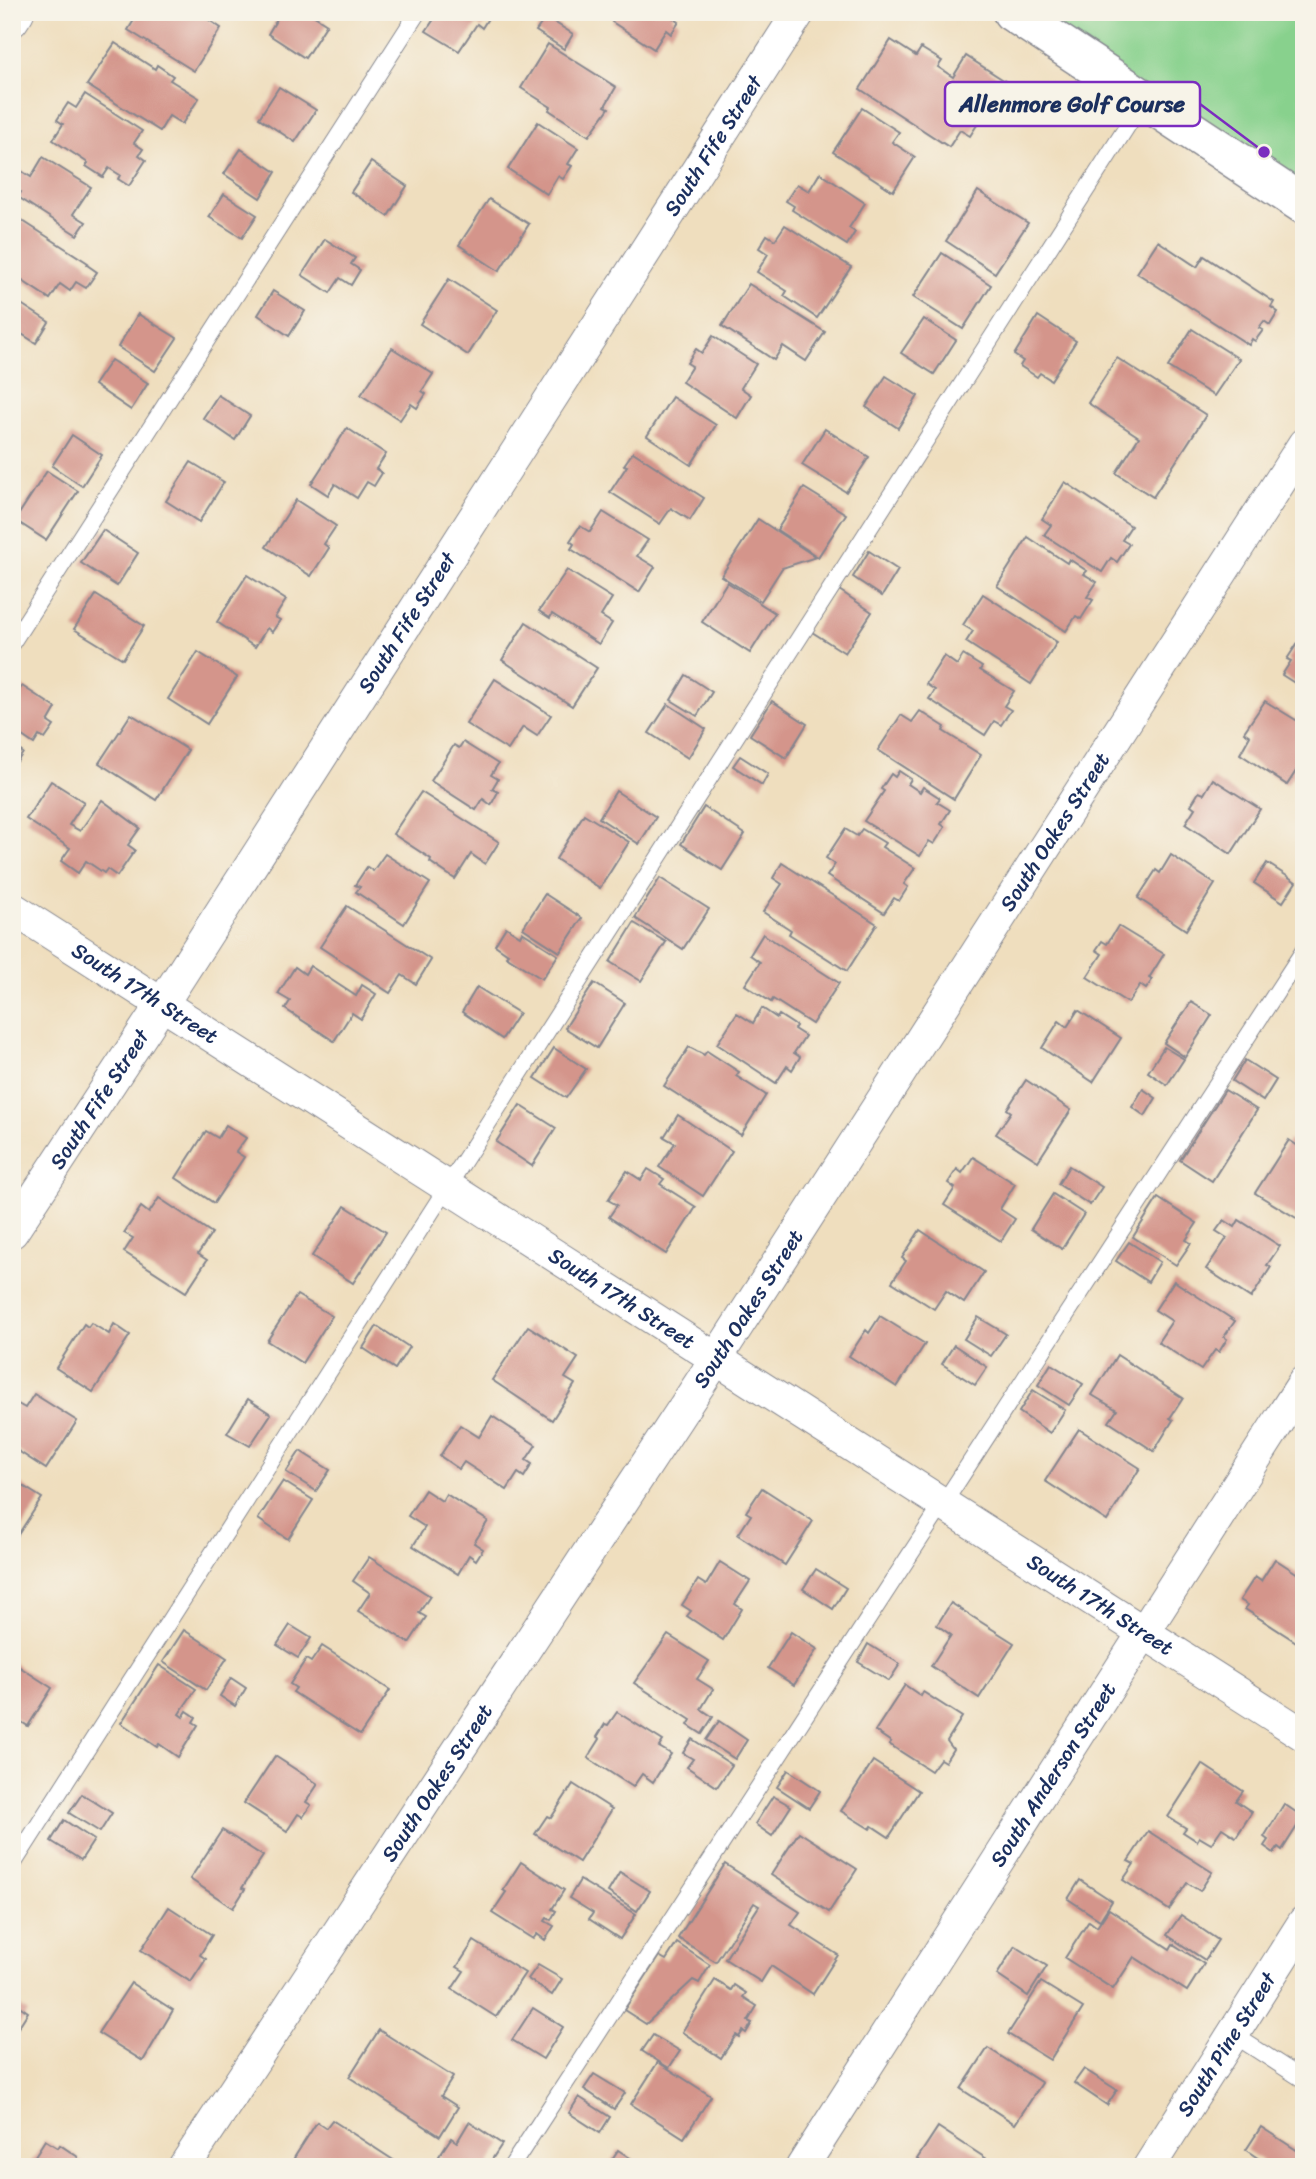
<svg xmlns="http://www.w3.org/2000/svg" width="1316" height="2179" font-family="Sriracha,sans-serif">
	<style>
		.green { fill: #88d18d; stroke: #528076; stroke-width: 2 }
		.building { fill: #d4958b }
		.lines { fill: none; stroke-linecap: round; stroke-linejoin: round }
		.lane-casing { stroke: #85868e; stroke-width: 18 }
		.street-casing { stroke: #85868e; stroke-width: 34 }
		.primary-casing { stroke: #85868e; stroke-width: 41 }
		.lane { stroke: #fff; stroke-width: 16 }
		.street { stroke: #fff; stroke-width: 32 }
		.primary { stroke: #fff; stroke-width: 38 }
		.labels { text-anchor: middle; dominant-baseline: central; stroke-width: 5; stroke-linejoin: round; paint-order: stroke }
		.street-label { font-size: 21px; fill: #1b2f5e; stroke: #f7f3e8 }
		.leader { fill: none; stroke: #7b2cbf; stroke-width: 2.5 }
		.callout-dot { fill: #7b2cbf; stroke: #f7f3e8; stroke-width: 2.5 }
		.callout { fill: #f7f3e8; stroke: #7b2cbf; stroke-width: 2.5 }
		.callout-label { font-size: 23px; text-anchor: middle; font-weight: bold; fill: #1b2f5e }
	</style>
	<rect width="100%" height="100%" fill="#f7f3e8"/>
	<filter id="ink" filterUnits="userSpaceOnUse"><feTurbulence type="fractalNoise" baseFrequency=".0143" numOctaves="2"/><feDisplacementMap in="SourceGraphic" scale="14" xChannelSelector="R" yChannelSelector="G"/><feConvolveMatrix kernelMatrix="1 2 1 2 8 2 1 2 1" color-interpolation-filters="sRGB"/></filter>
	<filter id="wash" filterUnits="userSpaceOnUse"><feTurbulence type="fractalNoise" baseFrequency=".00686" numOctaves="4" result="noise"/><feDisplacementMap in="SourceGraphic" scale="28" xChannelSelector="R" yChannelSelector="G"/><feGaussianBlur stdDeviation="1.57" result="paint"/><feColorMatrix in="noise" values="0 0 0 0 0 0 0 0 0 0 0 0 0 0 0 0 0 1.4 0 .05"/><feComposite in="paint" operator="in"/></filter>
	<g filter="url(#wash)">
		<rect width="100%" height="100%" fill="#efdebe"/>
		<path class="green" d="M1012,12H1304V205Z"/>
		<g id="blocks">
			<g class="building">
				<path d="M139,12H197L221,28L194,71L128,30Z"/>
				<path d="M281,12H308L327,24L305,58L268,34Z"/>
				<path d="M439,12H492L482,28L477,24L459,51L426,31Z"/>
				<path d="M618,12H675L672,17L679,22L671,34L666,30L654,49L612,22Z"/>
				<path d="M546,17L573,34L564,49L536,31Z"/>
				<path d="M891,40L916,56L921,48L942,61L938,67L953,77L966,56L1005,81L970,136L960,130L949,147L860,89Z"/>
				<path d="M115,43L155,69L157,65L173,76L170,80L199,98L182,124L169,116L160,131L87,85Z"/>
				<path d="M548,44L616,87L605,106L609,108L589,136L549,110L551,107L521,88Z"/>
				<path d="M279,87L316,110L295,142L259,118Z"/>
				<path d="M85,94L142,131L134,143L143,149L139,155L146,160L129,186L118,179L120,175L109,168L103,177L86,166L88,163L53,140L63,124L57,120L68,103L76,108Z"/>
				<path d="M862,108L899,132L892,142L915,157L893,191L833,152Z"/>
				<path d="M538,122L578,148L568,164L572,166L563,179L558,176L547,194L508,169Z"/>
				<path d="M241,149L276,172L260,198L224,174Z"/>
				<path d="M43,157L91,187L73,214L86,222L77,235L18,197L21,192L12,187V182L20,170L31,177Z"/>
				<path d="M371,162L407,186L388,216L351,192Z"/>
				<path d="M820,173L865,203L849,228L855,232L847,245L792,210L794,206L786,201L797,184L809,191Z"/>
				<path d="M978,191L1028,223L995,273L946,241Z"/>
				<path d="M224,194L257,215L242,238L209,217Z"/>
				<path d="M489,199L529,224L499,271L459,245Z"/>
				<path d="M12,214L88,263L87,265L97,272L86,288L76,282L70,291L60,284L50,299L12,274Z"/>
				<path d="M785,225L851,267L817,318L784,296L787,291L757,272L768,254L759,248L767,235L775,240Z"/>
				<path d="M325,239L355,258L351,264L360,270L351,285L340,278L330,293L302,275Z"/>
				<path d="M1158,241L1197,267L1204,256L1274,302L1271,307L1278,312L1270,325L1264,321L1259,328L1263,330L1255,341L1252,339L1249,345L1137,273Z"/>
				<path d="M942,253L991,285L963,329L913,297Z"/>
				<path d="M449,279L497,310L468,355L420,324Z"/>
				<path d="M749,284L825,332L806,361L783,346L774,360L722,326Z"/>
				<path d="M273,291L305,311L289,336L258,315Z"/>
				<path d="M12,298L49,322L36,343L20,333L12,346Z"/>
				<path d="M138,314L177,338L155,371L118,347Z"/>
				<path d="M1038,316L1076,341L1051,380L1040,373L1037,377L1020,366L1023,361L1014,355Z"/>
				<path d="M924,319L956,340L934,374L901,353Z"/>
				<path d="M1192,329L1239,359L1214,396L1168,367Z"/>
				<path d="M713,336L756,364L741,388L751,395L737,418L682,382L692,366L687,363L696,349L702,353Z"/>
				<path d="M392,348L433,374L422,391L426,394L417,408L411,404L400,420L361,395Z"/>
				<path d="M1117,358L1206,415L1153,497L1116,473L1139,437L1088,403Z"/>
				<path d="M111,360L148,383L131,410L94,385Z"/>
				<path d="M886,376L918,396L898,428L866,407Z"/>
				<path d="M218,395L250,416L235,440L203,418Z"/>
				<path d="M672,397L716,425L691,465L647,436Z"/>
				<path d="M347,428L386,454L376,469L382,473L374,486L367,482L357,498L335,484L328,495L311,484Z"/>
				<path d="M825,429L869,457L846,492L802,465Z"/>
				<path d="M72,435L102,455L82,486L52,466Z"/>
				<path d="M633,452L704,498L690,520L671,508L660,524L610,492L627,466L624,465Z"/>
				<path d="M191,462L224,482L199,522L166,501Z"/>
				<path d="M47,471L78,491L46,540L15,520Z"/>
				<path d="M1065,482L1131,526L1122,540L1129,544L1117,562L1111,558L1102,572L1044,535L1051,525L1042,519Z"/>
				<path d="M804,488L846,514L818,557L777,530Z"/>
				<path d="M296,500L336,526L324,544L329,548L311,576L266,547Z"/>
				<path d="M603,512L648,540L637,556L655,567L639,592L571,549L574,544L570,541L580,526L590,532Z"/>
				<path d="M758,519L816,557L782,568L761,601L721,576Z"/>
				<path d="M103,530L138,553L117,586L81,563Z"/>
				<path d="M1028,537L1067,563L1069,559L1087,571L1084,574L1097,582L1087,597L1093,600L1081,619L1076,616L1066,631L997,586Z"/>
				<path d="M869,551L898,570L882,596L853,577Z"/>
				<path d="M567,570L612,598L601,616L612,623L599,644L552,614L550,618L539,611Z"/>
				<path d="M247,575L286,600L275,617L280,620L272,632L267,628L255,647L217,622Z"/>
				<path d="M727,582L775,613L750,653L702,622Z"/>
				<path d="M839,590L872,612L845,653L812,632Z"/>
				<path d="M983,594L1057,642L1031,684L966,642L973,631L963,625Z"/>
				<path d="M96,595L144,626L123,659L74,629Z"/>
				<path d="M526,622L597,668L572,706L502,660Z"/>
				<path d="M1304,633V689L1282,675L1291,661L1287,659Z"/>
				<path d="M198,652L237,677L207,724L168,699Z"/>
				<path d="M963,655L982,667L980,670L1014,691L1004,706L1011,710L1001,725L994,721L985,735L929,699L935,690L926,684L944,656L957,665Z"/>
				<path d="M686,675L712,692L697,716L671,700Z"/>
				<path d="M495,679L551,715L537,736L523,727L508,750L466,724Z"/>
				<path d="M22,686L56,708L48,722L54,726L45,739L39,736L34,744L12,729V701Z"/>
				<path d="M772,701L807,724L786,758L750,735Z"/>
				<path d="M1265,701L1304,725V768L1300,765L1287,785L1240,754L1250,736L1244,732Z"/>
				<path d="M668,704L706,729L688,758L649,733Z"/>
				<path d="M920,711L945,727L943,731L981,755L954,799L878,750L901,715L912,722Z"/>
				<path d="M131,714L188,750L156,800L99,763Z"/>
				<path d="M12,742L20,747L18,749L23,753L16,763L12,760Z"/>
				<path d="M463,742L498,764L491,775L498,779L492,789L498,792L491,805L483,799L476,810L431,781L454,745L459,748Z"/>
				<path d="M740,756L768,774L762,785L733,766Z"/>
				<path d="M899,771L911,779L908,784L920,792L923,787L940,798L937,802L950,810L941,824L945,827L934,844L929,841L920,856L864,821L884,791L881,789L891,774L895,777Z"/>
				<path d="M1213,779L1260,809L1231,854L1185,824L1195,808L1191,805L1199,792L1204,794Z"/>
				<path d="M51,781L84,802L69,825L80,831L102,800L140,828L128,845L135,850L117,876L107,869L104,873L86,861L78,873L61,861L70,848L26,819Z"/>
				<path d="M616,791L656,817L639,844L599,818Z"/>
				<path d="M421,792L499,842L485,864L471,854L455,879L430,862L431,859L393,834Z"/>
				<path d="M704,807L745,834L722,870L681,844Z"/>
				<path d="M584,814L629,842L600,888L556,859Z"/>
				<path d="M845,829L857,836L862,829L885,843L882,847L915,868L904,884L908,887L899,901L894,898L884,913L827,876L835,864L826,858Z"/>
				<path d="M385,854L430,883L404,924L356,892L360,887L355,885L367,867L373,871Z"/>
				<path d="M1171,855L1215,884L1186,930L1138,898L1156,870L1160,873Z"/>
				<path d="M782,863L877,924L847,971L789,934L791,930L763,912L782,884L773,878Z"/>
				<path d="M1267,863L1296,882L1283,902L1254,883Z"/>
				<path d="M660,878L709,909L683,949L635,918Z"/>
				<path d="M545,894L582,918L560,952L523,928Z"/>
				<path d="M347,906L431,960L416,984L402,975L390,993L320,947Z"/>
				<path d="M634,923L666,942L641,981L610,962Z"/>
				<path d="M1118,926L1164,954L1149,978L1152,980L1146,989L1140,985L1128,1003L1087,977L1102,954L1096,950L1102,941L1107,944Z"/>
				<path d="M506,927L520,936L522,932L558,955L542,979L506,956L508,954L495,945Z"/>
				<path d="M763,934L839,983L812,1024L773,999L771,1002L745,985L760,962L750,955Z"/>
				<path d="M310,966L356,996L362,985L376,994L361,1019L352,1013L334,1041L285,1009L290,1001L278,994L295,967L305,974Z"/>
				<path d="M594,983L625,1003L597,1048L565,1028Z"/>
				<path d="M477,987L519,1013L502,1039L462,1012Z"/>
				<path d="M1191,1002L1212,1015L1185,1057L1164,1043Z"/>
				<path d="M762,1008L777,1018L779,1015L796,1026L794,1029L805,1036L794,1053L800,1057L792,1070L787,1066L776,1083L717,1044L737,1013L753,1023Z"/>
				<path d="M1078,1010L1121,1038L1093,1082L1042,1048L1059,1021L1067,1027Z"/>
				<path d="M689,1047L704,1055L707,1051L739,1072L736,1076L766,1095L741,1135L664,1086Z"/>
				<path d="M1164,1047L1184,1059L1167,1085L1148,1072Z"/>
				<path d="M554,1048L586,1069L566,1098L535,1078Z"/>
				<path d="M1245,1060L1276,1080L1263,1101L1232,1081Z"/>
				<path d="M1026,1080L1071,1110L1038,1161L996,1134L1011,1112L1007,1109Z"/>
				<path d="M1143,1089L1156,1098L1145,1116L1132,1107Z"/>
				<path d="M1225,1090L1257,1110L1212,1181L1180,1160Z"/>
				<path d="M520,1105L556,1128L532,1166L496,1142Z"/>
				<path d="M678,1115L732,1151L703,1196L659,1167L675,1143L664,1137Z"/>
				<path d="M226,1125L246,1138L236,1152L244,1157L214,1203L176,1178L206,1131L218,1138Z"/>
				<path d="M1289,1140L1304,1150V1210L1298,1219L1255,1193Z"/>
				<path d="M973,1157L1015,1184L1000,1209L1015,1219L1001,1241L944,1205L955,1188L948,1183L957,1169L962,1173Z"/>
				<path d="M1069,1166L1102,1187L1090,1205L1058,1184Z"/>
				<path d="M648,1169L664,1179L660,1184L696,1207L666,1254L609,1217L617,1205L608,1200L627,1171L641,1180Z"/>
				<path d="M1053,1194L1084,1214L1062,1249L1031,1229Z"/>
				<path d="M159,1198L212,1233L198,1254L207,1260L186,1292L124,1252L133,1238L124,1233L141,1207L149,1213Z"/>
				<path d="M1158,1198L1197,1223L1186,1240L1191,1243L1176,1265L1133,1237Z"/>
				<path d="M345,1206L386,1232L353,1283L312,1256Z"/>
				<path d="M1224,1220L1235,1227L1239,1220L1280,1246L1267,1265L1271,1267L1251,1298L1206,1269L1227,1238L1216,1231Z"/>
				<path d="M920,1230L984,1272L964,1303L946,1291L934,1309L892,1282L906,1261L902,1258Z"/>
				<path d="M1129,1242L1160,1262L1148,1282L1116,1261Z"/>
				<path d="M1174,1281L1235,1321L1224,1337L1227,1339L1219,1352L1215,1350L1201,1370L1158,1342L1172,1321L1155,1310Z"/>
				<path d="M297,1295L332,1316L302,1363L267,1341Z"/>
				<path d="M880,1316L925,1344L897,1387L849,1356L866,1330L869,1333Z"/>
				<path d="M978,1317L1006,1334L991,1356L964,1339Z"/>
				<path d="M91,1323L109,1334L114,1324L130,1335L93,1392L56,1368L84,1324L88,1327Z"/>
				<path d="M377,1326L409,1347L395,1369L363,1348Z"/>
				<path d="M528,1326L578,1358L565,1378L575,1384L552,1420L492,1380Z"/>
				<path d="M954,1345L987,1367L975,1385L942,1364Z"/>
				<path d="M1117,1355L1183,1398L1170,1418L1173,1420L1154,1451L1109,1422L1117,1410L1092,1395Z"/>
				<path d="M1051,1364L1083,1384L1069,1405L1038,1385Z"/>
				<path d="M1033,1390L1065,1410L1050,1433L1019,1412Z"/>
				<path d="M34,1394L77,1421L46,1469L12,1447V1412L18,1404L25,1408Z"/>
				<path d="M248,1399L271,1414L250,1446L227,1433Z"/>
				<path d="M492,1416L536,1445L526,1460L532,1464L524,1477L518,1473L507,1490L464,1462L459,1469L440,1456L460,1425L479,1437Z"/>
				<path d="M1079,1429L1140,1468L1107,1521L1045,1481Z"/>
				<path d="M300,1451L330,1470L316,1491L286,1472Z"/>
				<path d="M12,1479L42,1498L12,1544Z"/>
				<path d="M283,1481L313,1500L288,1539L258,1519Z"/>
				<path d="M762,1488L813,1521L785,1565L738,1535L751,1515L746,1512Z"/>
				<path d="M425,1490L442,1501L446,1494L488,1521L474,1543L483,1549L476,1560L469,1555L458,1574L413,1546L425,1527L408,1516Z"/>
				<path d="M369,1557L430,1596L419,1613L426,1617L409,1643L358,1611L370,1593L353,1581Z"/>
				<path d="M1275,1559L1304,1578V1647L1245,1609L1248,1605L1240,1600L1255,1577L1261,1581Z"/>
				<path d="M720,1562L750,1581L735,1604L742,1609L723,1640L687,1616L691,1611L682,1605L698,1580L706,1585Z"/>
				<path d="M816,1569L846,1588L833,1609L803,1589Z"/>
				<path d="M951,1603L1014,1643L979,1698L931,1666L951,1635L937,1625Z"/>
				<path d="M290,1625L311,1638L298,1658L277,1645Z"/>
				<path d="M184,1630L227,1658L206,1690L163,1662Z"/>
				<path d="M791,1632L817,1649L794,1685L768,1668Z"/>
				<path d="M668,1635L709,1661L697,1679L713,1689L701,1709L713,1717L702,1734L688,1725L691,1720L634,1683Z"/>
				<path d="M868,1644L900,1664L889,1681L858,1662Z"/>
				<path d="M322,1646L390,1690L360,1735L293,1692L296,1688L290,1684L306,1659L311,1662Z"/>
				<path d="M12,1662L52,1688L28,1726L12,1716Z"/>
				<path d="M159,1665L196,1689L179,1714L183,1717L187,1711L196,1717L193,1722L198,1725L178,1757L159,1744L157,1747L121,1723Z"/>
				<path d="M231,1678L246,1688L235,1706L220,1696Z"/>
				<path d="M905,1685L921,1696L923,1692L962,1717L947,1741L953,1749L945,1762L940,1759L931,1771L889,1744L891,1742L875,1731Z"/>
				<path d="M617,1712L663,1741L659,1747L671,1754L653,1782L642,1774L633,1787L588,1758L600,1739L597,1737L605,1724L608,1725Z"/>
				<path d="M719,1721L747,1740L735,1759L706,1740Z"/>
				<path d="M692,1739L732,1765L717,1787L687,1767L693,1759L683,1753Z"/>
				<path d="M275,1756L318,1784L306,1802L311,1805L303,1817L298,1814L287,1831L244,1803Z"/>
				<path d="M873,1761L919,1791L889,1837L872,1826L870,1829L841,1811Z"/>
				<path d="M1202,1764L1243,1791L1236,1801L1252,1812L1236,1837L1222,1828L1211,1844L1199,1837L1197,1841L1183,1832L1186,1828L1168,1817Z"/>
				<path d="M788,1770L820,1791L809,1808L777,1787Z"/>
				<path d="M573,1784L612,1809L579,1862L535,1834L547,1816L551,1818Z"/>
				<path d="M82,1794L112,1813L100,1832L69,1813Z"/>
				<path d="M773,1796L791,1806L772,1836L755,1824Z"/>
				<path d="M1284,1804L1303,1817L1282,1850L1278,1847L1274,1853L1264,1846L1268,1840L1264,1837Z"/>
				<path d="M64,1820L94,1840L81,1860L51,1841Z"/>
				<path d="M222,1830L263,1856L242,1888L245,1889L233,1908L190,1879Z"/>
				<path d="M1148,1831L1212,1872L1200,1891L1187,1883L1169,1910L1123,1880L1134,1864L1128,1861Z"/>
				<path d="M799,1832L857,1869L829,1912L771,1875Z"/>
				<path d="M521,1862L564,1890L552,1909L556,1911L551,1920L547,1918L545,1921L554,1926L545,1940L537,1934L533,1939L492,1913L506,1892L503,1890Z"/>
				<path d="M725,1864L800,1912L791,1925L838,1955L813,1994L771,1966L761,1982L725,1959L759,1906L754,1903L716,1962L678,1938Z"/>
				<path d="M620,1872L650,1891L637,1911L608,1892Z"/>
				<path d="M580,1880L636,1914L620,1939L589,1919L593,1913L569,1898Z"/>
				<path d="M1080,1880L1112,1901L1100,1920L1068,1899Z"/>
				<path d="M169,1907L212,1935L200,1955L206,1959L191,1982L141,1950Z"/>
				<path d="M1109,1909L1170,1949L1173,1944L1204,1964L1187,1991L1134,1957L1113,1989L1065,1958L1089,1921L1097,1927Z"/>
				<path d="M1181,1915L1218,1940L1205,1960L1167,1935Z"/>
				<path d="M474,1941L525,1973L496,2017L452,1989L464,1971L457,1967Z"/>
				<path d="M677,1943L710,1965L699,1983L693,1980L646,2024L624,2010L659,1956L666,1960Z"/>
				<path d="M1015,1946L1047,1966L1028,1996L997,1975Z"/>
				<path d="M538,1965L562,1979L552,1995L528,1979Z"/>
				<path d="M715,1980L731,1990L734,1985L746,1993L743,1997L757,2006L748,2021L752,2023L746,2033L743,2031L739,2037L736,2035L721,2058L682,2032Z"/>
				<path d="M1041,1982L1083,2008L1050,2060L1008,2034Z"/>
				<path d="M131,1983L173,2010L143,2061L98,2033Z"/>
				<path d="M12,2001L28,2012L12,2037Z"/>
				<path d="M533,2008L563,2027L543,2059L512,2040Z"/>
				<path d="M379,2030L453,2077L441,2096L458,2107L440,2136L349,2077Z"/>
				<path d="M653,2035L680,2051L669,2068L642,2051Z"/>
				<path d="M988,2048L1042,2083L1015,2124L961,2089Z"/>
				<path d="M658,2062L711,2096L684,2138L631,2104Z"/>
				<path d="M1084,2069L1117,2090L1107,2105L1074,2083Z"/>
				<path d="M594,2074L625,2093L614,2109L584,2089Z"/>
				<path d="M579,2097L610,2117L600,2133L569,2113Z"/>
				<path d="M332,2120L404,2167H301L303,2164L294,2158L317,2122L326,2128Z"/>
				<path d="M469,2122L502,2144L487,2167H452L439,2156L451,2138L457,2142Z"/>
				<path d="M938,2127L987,2159L982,2167H920L923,2163L917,2159Z"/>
				<path d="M1261,2127L1304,2155V2167H1257L1262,2161L1246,2150Z"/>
				<path d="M45,2140L58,2148L60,2145L78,2157L77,2159L89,2167H28Z"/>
				<path d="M618,2150L644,2167H607Z"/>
			</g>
		</g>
	</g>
	<g filter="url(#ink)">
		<use href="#blocks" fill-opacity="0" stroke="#85868e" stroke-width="2"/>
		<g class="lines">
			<g class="lane-casing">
				<g id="lane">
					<path d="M12,643L418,12"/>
					<path d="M12,1866L1144,100"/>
					<path d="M1234,2035L1304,2080"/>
					<path d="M511,2167L1304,950"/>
				</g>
			</g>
			<g class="street-casing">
				<g id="street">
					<path d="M12,21L18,12"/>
					<path id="s1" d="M12,908L1304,1735"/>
					<path id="s2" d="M12,1232L162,1004L799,12"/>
					<path id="s3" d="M184,2167L716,1359L1304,444"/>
					<path id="s4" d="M802,2167L1304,1382"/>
					<path id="s5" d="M1149,2167L1304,1922"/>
				</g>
			</g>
			<g class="primary-casing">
				<path id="primary" d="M1012,12L1304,205"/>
			</g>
			<use href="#lane" class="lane"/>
			<use href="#street" class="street"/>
			<use href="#primary" class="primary"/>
		</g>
	</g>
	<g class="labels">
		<g class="street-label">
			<text stroke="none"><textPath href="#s2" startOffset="1293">South Fife Street</textPath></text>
			<text stroke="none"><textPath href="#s2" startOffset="726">South Fife Street</textPath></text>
			<text stroke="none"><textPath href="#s3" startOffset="1594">South Oakes Street</textPath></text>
			<text stroke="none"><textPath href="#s1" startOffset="158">South 17th Street</textPath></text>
			<text stroke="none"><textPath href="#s2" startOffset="159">South Fife Street</textPath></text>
			<text stroke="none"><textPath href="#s1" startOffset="724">South 17th Street</textPath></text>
			<text stroke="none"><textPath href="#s3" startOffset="1027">South Oakes Street</textPath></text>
			<text stroke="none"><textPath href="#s1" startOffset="1292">South 17th Street</textPath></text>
			<text stroke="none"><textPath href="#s4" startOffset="466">South Anderson Street</textPath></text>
			<text stroke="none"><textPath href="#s3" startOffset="460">South Oakes Street</textPath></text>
			<text stroke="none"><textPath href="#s5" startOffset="145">South Pine Street</textPath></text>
		</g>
	</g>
	<path class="leader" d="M1264 152L1200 104"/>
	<circle class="callout-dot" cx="1264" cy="152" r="7"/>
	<rect class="callout" x="945" y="82" width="255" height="44" rx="7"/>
	<g class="callout-label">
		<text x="1072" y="112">Allenmore Golf Course</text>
	</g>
	<rect width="1316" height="2179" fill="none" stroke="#f7f3e8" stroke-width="42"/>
</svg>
